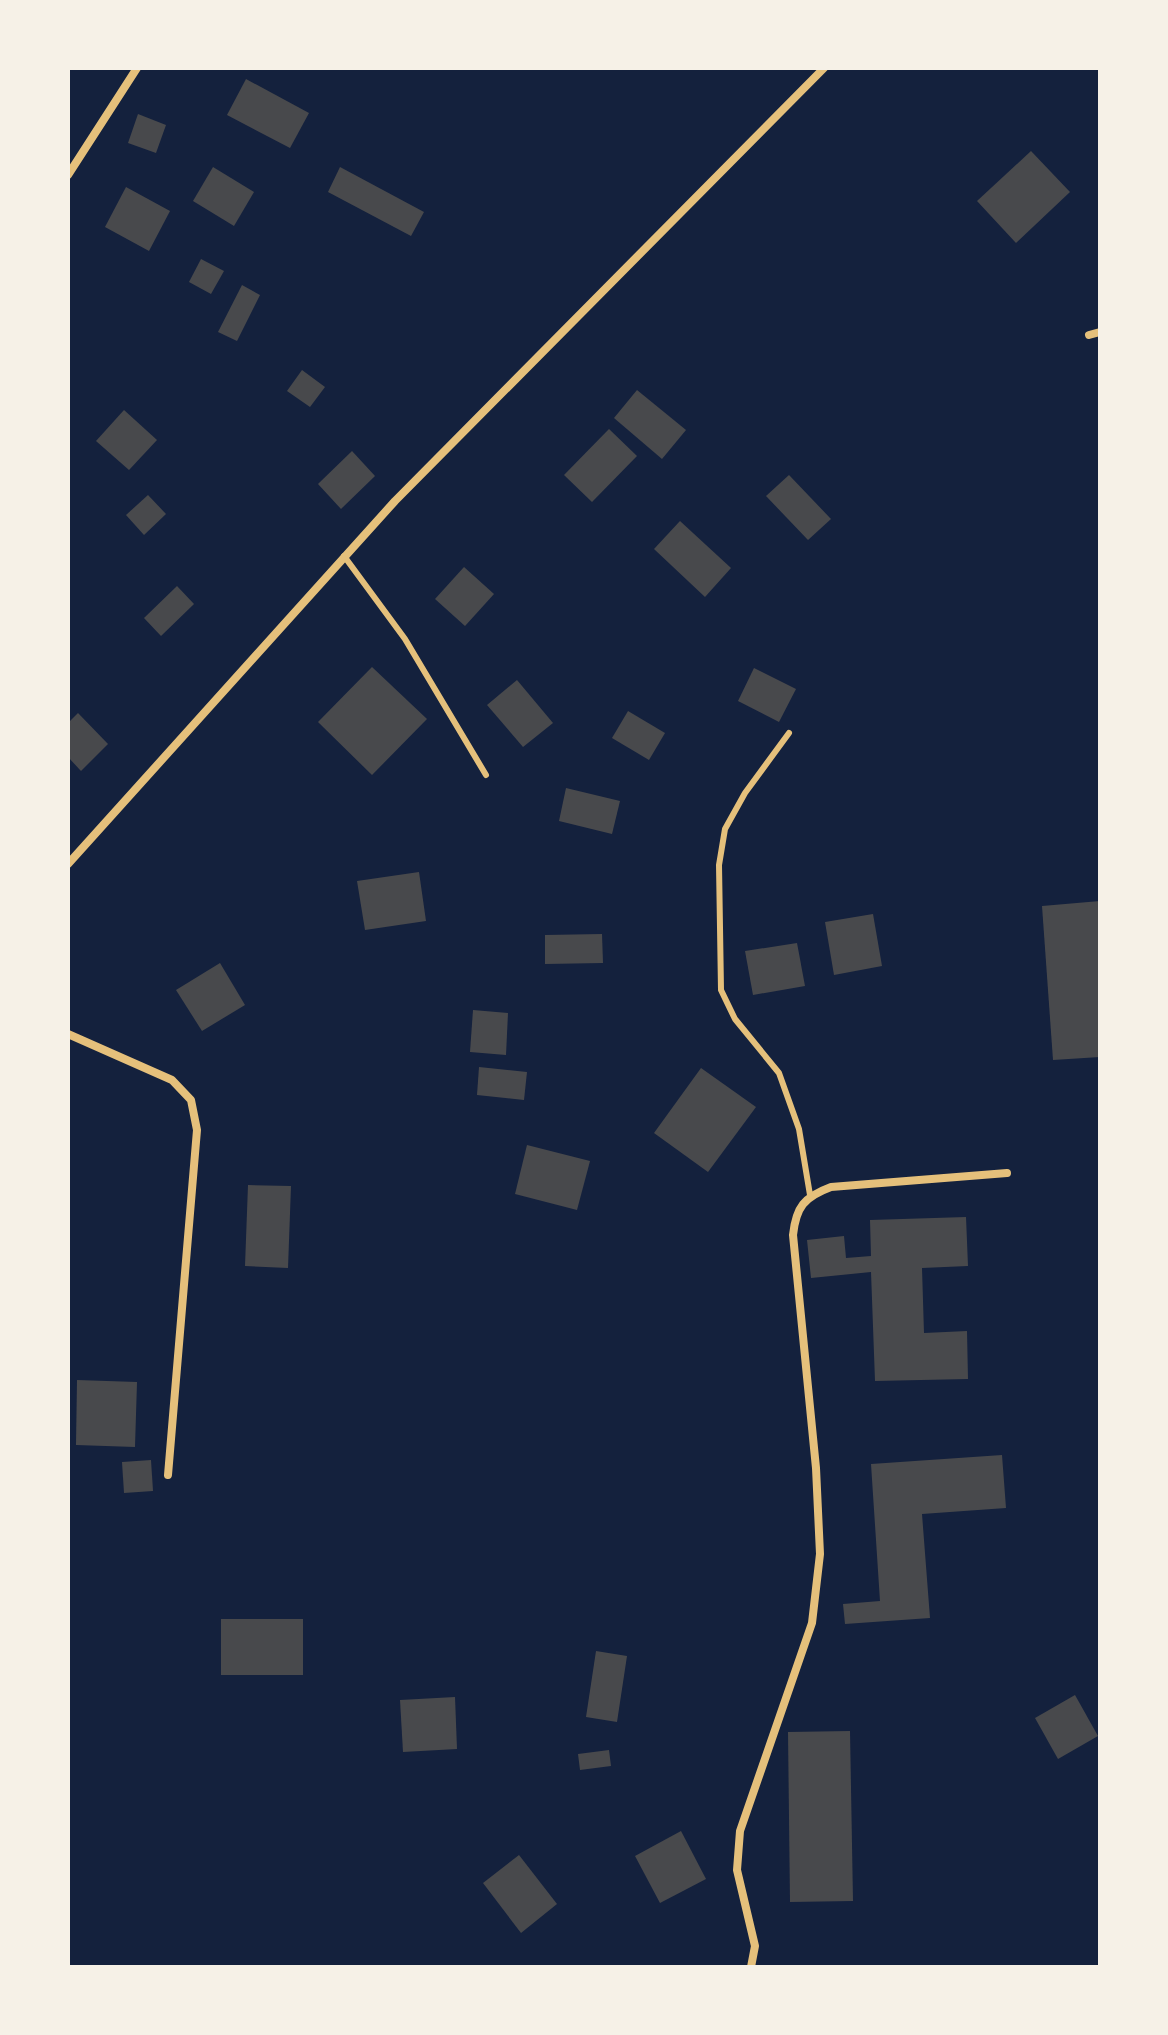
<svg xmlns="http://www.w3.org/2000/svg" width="1168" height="2035" font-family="Rubik,sans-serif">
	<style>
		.building { fill: #48494c }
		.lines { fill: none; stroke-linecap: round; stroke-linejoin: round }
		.service { stroke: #e5c07b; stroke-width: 6 }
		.minor { stroke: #e5c07b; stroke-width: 8 }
	</style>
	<rect width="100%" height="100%" fill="#14213d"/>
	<g class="building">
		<path d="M246,79L309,113L290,148L227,115Z"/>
		<path d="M138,114L166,125L156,153L128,143Z"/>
		<path d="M1031,151L1070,192L1016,243L977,201Z"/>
		<path d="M213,167L254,192L234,226L193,201Z"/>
		<path d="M340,167L424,212L411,236L328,192Z"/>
		<path d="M126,187L170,211L149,251L105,227Z"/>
		<path d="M201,259L224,271L211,294L189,282Z"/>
		<path d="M242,285L260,295L237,341L218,332Z"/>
		<path d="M302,370L325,387L310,407L287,391Z"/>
		<path d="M637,390L686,430L662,459L614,418Z"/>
		<path d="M124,410L157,440L129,470L96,441Z"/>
		<path d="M609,429L637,456L592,502L564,475Z"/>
		<path d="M352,451L375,476L341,509L318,484Z"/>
		<path d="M789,475L831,519L808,540L766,496Z"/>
		<path d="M148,495L166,514L144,535L126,515Z"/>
		<path d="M680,521L731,568L705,597L654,549Z"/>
		<path d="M464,567L494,594L465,626L435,599Z"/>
		<path d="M177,586L194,604L161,636L144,618Z"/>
		<path d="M372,667L427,719L372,775L318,722Z"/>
		<path d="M754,668L796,689L779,722L738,701Z"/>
		<path d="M517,680L553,723L523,747L487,705Z"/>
		<path d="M628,711L665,733L649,760L612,738Z"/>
		<path d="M78,713L108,744L81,771L68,757V723Z"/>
		<path d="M566,788L620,801L612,834L559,821Z"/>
		<path d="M419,872L426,921L365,930L357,881Z"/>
		<path d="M1100,901V1057L1053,1060L1042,906Z"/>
		<path d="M873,914L882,966L834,975L825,922Z"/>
		<path d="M602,934L603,963L545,964V935Z"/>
		<path d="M797,943L805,986L753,995L745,951Z"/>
		<path d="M220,963L245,1005L202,1031L176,990Z"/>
		<path d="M473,1010L508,1013L506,1055L470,1052Z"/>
		<path d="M479,1067L527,1072L524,1100L477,1095Z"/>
		<path d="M701,1068L756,1107L708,1172L654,1133Z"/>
		<path d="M527,1145L590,1161L577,1210L515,1194Z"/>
		<path d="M248,1185L291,1186L288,1268L245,1266Z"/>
		<path d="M966,1217L968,1266L922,1268L924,1333L967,1331L968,1379L875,1381L871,1272L811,1278L807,1240L844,1236L846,1258L871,1256L870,1220Z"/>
		<path d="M77,1380L137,1382L135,1447L76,1445Z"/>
		<path d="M1002,1455L1006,1508L922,1514L930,1618L845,1624L843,1604L880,1601L871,1464Z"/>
		<path d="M151,1460L153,1491L124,1493L122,1462Z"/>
		<rect x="221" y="1619" width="82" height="56"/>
		<path d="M596,1651L627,1656L617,1722L586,1717Z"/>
		<path d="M1075,1695L1098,1736L1058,1759L1035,1718Z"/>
		<path d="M455,1697L457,1749L403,1752L400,1700Z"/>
		<path d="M850,1731L853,1901L790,1902L788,1732Z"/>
		<path d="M609,1750L611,1766L580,1770L578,1754Z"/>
		<path d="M681,1831L706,1879L660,1903L635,1856Z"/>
		<path d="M519,1855L557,1904L521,1933L483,1883Z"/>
	</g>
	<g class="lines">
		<g class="service">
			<path d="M344,556L405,639L486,775"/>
			<path d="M789,733L745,793L725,829L719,865L721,990L735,1019L779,1073L799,1129L810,1195"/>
		</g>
		<g class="minor">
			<path d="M68,175L137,68"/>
			<path d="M1089,335L1100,332"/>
			<path d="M68,864L395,501L824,68"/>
			<path d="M68,1034L172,1080L191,1100L197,1130L168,1475"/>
			<path d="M751,1967L755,1946L737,1870L740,1831L812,1623L820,1554L816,1468L793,1235C796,1207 804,1197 831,1187L1007,1173"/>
		</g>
	</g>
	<rect width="1168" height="2035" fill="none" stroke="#f6f1e7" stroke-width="140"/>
</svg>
